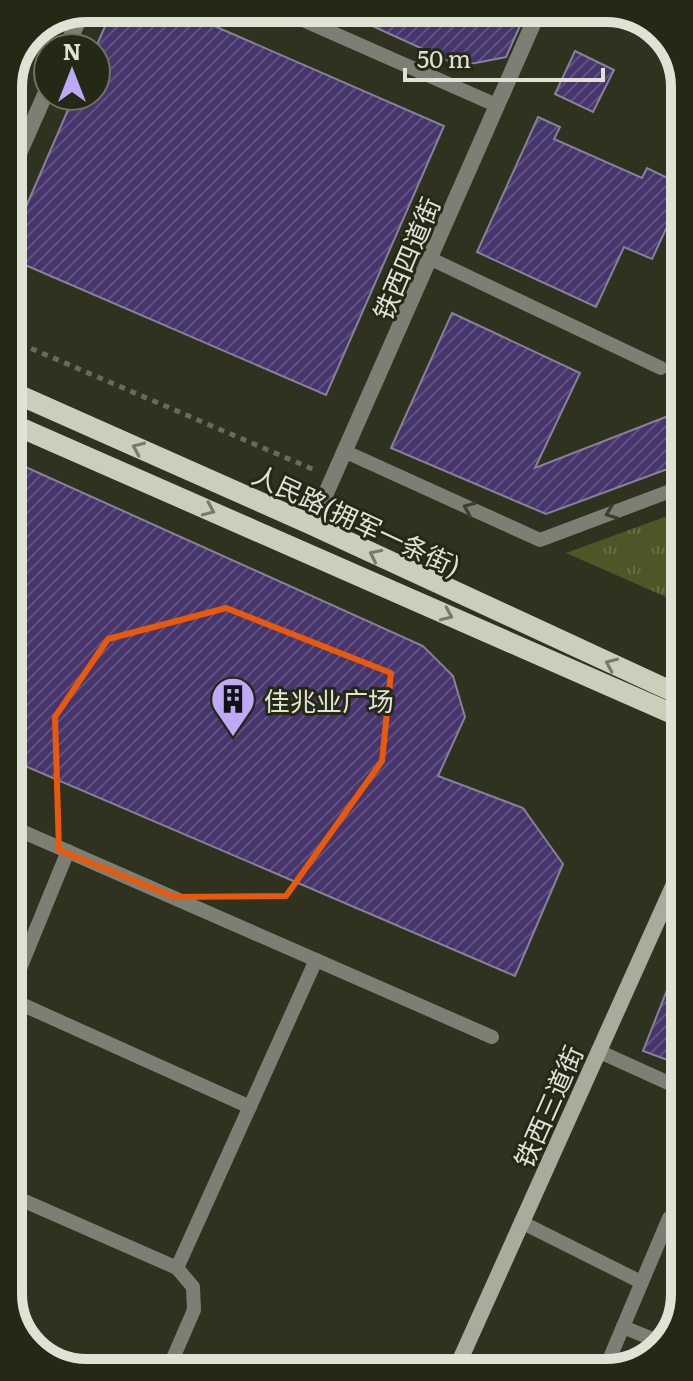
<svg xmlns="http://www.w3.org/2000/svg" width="693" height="1381" font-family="Literata,'Noto Sans SC',serif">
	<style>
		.grass { fill: url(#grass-tufts) }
		.building { fill: url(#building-hatch); stroke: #878298; stroke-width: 2 }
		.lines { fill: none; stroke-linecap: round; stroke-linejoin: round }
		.path { stroke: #686b5a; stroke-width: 5; stroke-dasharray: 6 6; stroke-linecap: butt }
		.service { stroke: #7d7f75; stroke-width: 14 }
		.minor { stroke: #7d7f75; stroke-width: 16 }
		.secondary { stroke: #a9ac9c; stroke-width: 16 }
		.primary { stroke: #caceba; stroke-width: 20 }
		.oneway { stroke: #787b68 }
		.oneway2 { stroke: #3b3e2d }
		.marked { fill: none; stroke: #e8590c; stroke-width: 6; stroke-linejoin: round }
		.labels { text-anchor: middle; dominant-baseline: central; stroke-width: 6; stroke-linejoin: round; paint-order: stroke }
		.street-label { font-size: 26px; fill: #dfe2d5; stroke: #252815 }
		.poi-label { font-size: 26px; fill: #dfe2d5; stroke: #252815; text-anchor: start }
		.rim { fill: none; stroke: #dfe2d5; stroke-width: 10 }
	</style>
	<defs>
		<pattern id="grass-tufts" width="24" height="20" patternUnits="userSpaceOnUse" patternTransform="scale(2)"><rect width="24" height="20" fill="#4f5527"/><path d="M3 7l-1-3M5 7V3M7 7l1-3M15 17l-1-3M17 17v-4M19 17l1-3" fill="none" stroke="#686d45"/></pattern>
		<pattern id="building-hatch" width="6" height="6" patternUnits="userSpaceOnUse" patternTransform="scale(2)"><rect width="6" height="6" fill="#46346c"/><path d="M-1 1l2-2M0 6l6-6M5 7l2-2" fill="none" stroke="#605180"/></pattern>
	</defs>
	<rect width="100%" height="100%" fill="#2f321f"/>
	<path class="grass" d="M681,511L682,604L566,553Z"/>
	<g class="building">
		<path d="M113,8H173L444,126L326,395L9,258V246L74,96H96V47Z"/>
		<path d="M333,8H528L506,57L460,66Z"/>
		<path d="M575,51L614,70L593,112L555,94Z"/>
		<path d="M538,117L560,127L554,139L642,178L647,168L676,182L680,186V199L652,259L624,247L596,307L477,252Z"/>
		<path d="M452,313L580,373L535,468L681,411V464L546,514L391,448Z"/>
		<path d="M10,460L423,646L453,676L465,717L438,776L523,808L563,864L515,976L11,760Z"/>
		<path d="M682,952H683L684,1066L643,1051Z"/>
	</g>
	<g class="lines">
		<path class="path" d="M9,339L317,471"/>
		<g class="service">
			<path d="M276,8L496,105"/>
			<path d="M431,259L661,368"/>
			<path d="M346,452L540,540L681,487"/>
			<path d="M12,827L492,1037"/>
			<path d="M661,915L683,907"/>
			<path d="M12,988L68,851"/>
			<path d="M12,1000L250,1107"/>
			<path d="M598,1051L684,1090"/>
			<path d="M13,1196L177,1268L316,960"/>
			<path d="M521,1222L641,1282"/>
			<path d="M623,1327L665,1344"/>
			<path d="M606,1367L669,1218L685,1225"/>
			<path d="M167,1372L194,1310L193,1287L177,1268"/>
		</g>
		<g class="minor">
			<path d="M66,48L83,10"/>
			<path d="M9,176L48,88"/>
			<path d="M312,525L540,8"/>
			<path d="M34,1350L85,1373"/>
		</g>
		<path class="secondary" d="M456,1369L683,864"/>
		<g class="primary">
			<path d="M10,391L312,525L682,696"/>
			<path d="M10,423L682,718"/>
		</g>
	</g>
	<defs><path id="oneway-chevron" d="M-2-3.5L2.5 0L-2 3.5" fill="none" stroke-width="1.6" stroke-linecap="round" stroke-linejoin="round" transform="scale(2)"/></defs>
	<g class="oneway">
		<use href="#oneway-chevron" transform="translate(138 448) rotate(-156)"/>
		<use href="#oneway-chevron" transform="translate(209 510) rotate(24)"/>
		<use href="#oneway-chevron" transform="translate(375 555) rotate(-154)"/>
		<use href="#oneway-chevron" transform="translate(447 615) rotate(24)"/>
		<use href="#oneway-chevron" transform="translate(611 664) rotate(-156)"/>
	</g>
	<g class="oneway2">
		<use href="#oneway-chevron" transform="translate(469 508) rotate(-156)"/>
		<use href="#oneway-chevron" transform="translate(611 513) rotate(159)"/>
	</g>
	<path class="marked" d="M226,608L391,673L382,761L286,896L174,897L59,850L55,717L108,639Z"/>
	<defs>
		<g id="building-pin" transform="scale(2.3)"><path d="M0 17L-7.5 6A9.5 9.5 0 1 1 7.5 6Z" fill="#bda9f5" stroke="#252815"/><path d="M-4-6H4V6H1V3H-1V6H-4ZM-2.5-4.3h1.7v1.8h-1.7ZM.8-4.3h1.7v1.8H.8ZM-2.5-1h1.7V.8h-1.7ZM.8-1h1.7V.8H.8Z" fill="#111"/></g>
	</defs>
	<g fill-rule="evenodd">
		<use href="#building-pin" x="233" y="699"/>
	</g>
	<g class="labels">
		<g class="street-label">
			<text transform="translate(405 258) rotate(-67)">铁西四道街</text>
			<text transform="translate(357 519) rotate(25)">人民路(拥军一条街)</text>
			<text transform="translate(547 1106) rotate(-66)">铁西三道街</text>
		</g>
		<g class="poi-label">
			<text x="264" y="699">佳兆业广场</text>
		</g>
	</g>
	<path d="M0 0H693V1381H0ZM87 22H606A65 65 0 0 1 671 87V1294A65 65 0 0 1 606 1359H87A65 65 0 0 1 22 1294V87A65 65 0 0 1 87 22Z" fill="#252815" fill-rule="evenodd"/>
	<path class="rim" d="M87 22H606A65 65 0 0 1 671 87V1294A65 65 0 0 1 606 1359H87A65 65 0 0 1 22 1294V87A65 65 0 0 1 87 22Z"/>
	<g transform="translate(72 72)"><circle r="38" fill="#252815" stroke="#6f7262" stroke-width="2"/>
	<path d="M0-6L14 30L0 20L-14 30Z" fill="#bda9f5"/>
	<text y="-12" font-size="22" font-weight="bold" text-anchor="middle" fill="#dfe2d5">N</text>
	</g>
	<path d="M405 68v12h198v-12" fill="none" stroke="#dfe2d5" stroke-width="4"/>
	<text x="417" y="68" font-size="24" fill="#dfe2d5" stroke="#252815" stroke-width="6" paint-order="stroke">50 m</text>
</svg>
